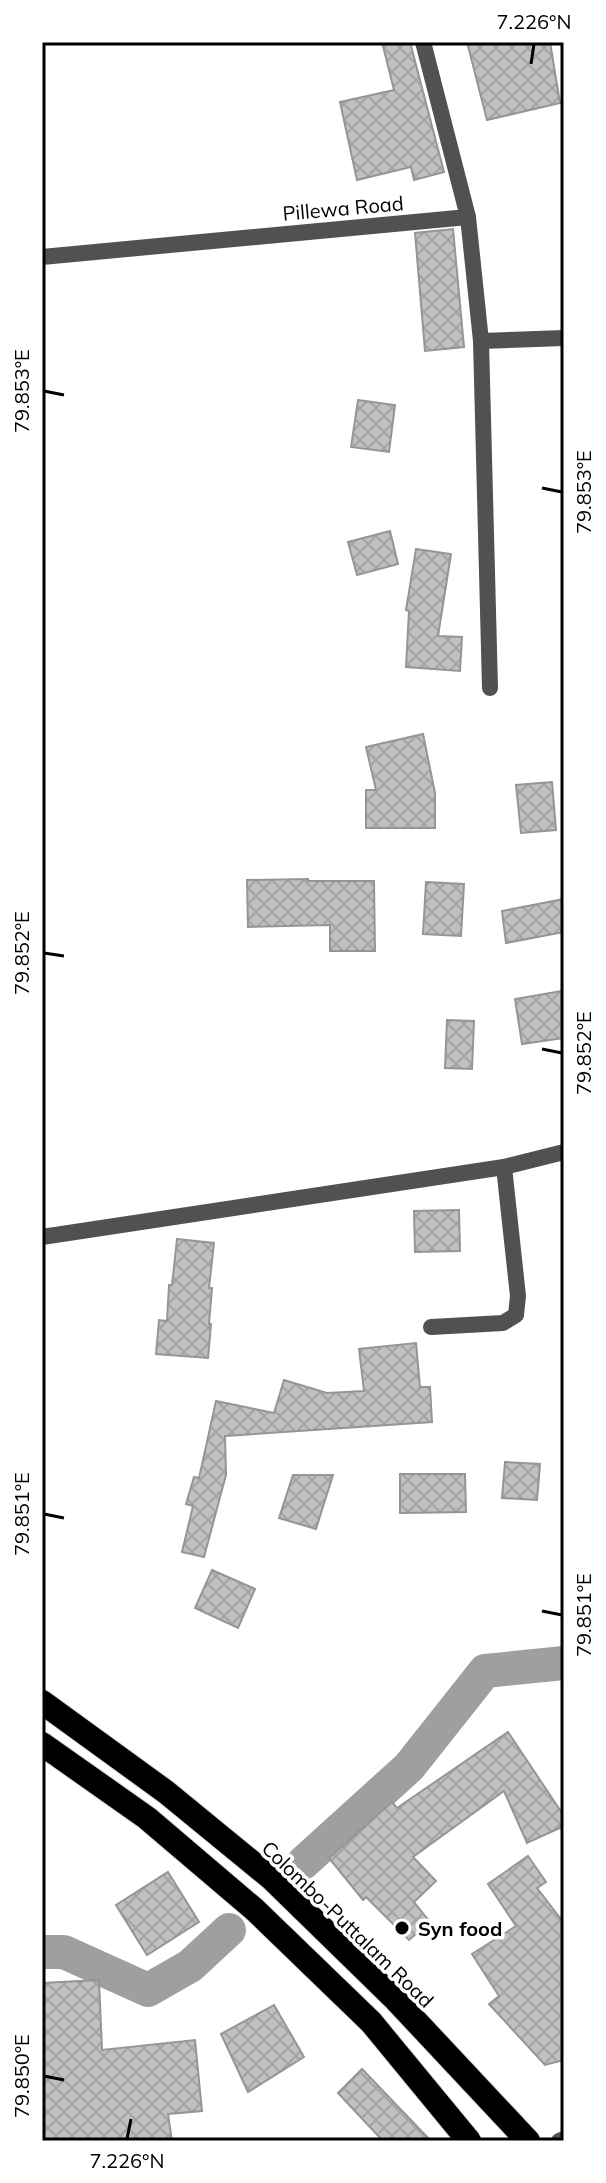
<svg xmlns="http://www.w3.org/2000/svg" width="606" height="2183" font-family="Mulish,sans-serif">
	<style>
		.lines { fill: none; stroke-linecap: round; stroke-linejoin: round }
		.canal { stroke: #9f9f9f; stroke-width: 34 }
		.building { fill: url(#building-cross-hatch); stroke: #959595; stroke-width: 2 }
		.highway-casing { stroke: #dbdbdb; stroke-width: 26 }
		.street { stroke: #515151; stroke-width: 16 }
		.highway { stroke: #000; stroke-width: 24 }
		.ticks { fill: none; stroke: #000; stroke-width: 3 }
		.poi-dot { fill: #000; stroke: #fff; stroke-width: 3 }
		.labels { text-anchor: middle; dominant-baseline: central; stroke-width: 7; stroke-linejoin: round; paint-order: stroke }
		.street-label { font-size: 20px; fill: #000; stroke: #fff }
		.poi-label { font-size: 20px; font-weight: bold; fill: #000; stroke: #fff; text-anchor: start }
		.neatline { fill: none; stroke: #000; stroke-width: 3 }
		.ticks-label { font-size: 20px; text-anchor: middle; fill: #000 }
	</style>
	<defs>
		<pattern id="building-cross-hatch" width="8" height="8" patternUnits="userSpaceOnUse" patternTransform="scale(2)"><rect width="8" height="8" fill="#c0c0c0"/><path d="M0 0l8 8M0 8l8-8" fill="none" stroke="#a3a3a3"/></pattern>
	</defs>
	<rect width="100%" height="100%" fill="#fff"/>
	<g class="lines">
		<g class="canal">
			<path d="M303,1863L409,1767L485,1671L564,1663"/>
			<path d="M42,1952H64L148,1990L190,1966L229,1930"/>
		</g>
	</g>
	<g class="building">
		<path d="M382,42H410L444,172L414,180L411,167L357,180L340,102L394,90Z"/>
		<path d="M467,42H550L560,103L487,120Z"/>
		<path d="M453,229L464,347L425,351L415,233Z"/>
		<path d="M358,400L395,405L389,452L351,447Z"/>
		<path d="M390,531L398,564L357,575L348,542Z"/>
		<path d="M416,549L451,554L438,636L462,637L460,671L406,667L409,611L406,610Z"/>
		<path d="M423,734L435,793V828H366V790H376L366,747Z"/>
		<path d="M552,782L556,830L521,833L516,785Z"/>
		<path d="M308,879V881H374L375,951H330V925L248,927L247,880Z"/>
		<path d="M426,882L464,884L461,936L423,934Z"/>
		<path d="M564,899V932L506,943L502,911Z"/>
		<path d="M562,991L564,1038L522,1044L515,999Z"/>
		<path d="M447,1020L474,1021L472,1069L445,1068Z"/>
		<path d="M459,1210L460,1251L415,1252L414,1211Z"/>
		<path d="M177,1239L214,1243L209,1288H212L209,1324H211L208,1358L156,1354L159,1320L167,1321L169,1285H172Z"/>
		<path d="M416,1343L420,1387H430L432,1422L225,1436L226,1475L204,1557L182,1552L193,1506L186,1504L194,1477L199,1478L216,1401L274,1413L284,1380L327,1393L364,1391L359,1349Z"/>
		<path d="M505,1462L540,1464L537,1500L502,1498Z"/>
		<path d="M400,1474H465L466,1512L400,1513Z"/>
		<path d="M293,1475H333L316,1529L279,1518Z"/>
		<path d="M212,1570L255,1589L238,1628L195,1608Z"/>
		<path d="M508,1732L564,1816V1826L527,1843L504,1791L413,1857L436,1881L414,1902L430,1922L409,1940L366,1897L363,1900L329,1858L392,1802L397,1808Z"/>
		<path d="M528,1856L546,1882L537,1888L564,1923V2060L545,2065L489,2004L499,1996L472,1954L516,1926L488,1884Z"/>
		<path d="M168,1872L199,1922L147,1955L116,1905Z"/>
		<path d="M99,1980L102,2050L195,2040L202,2111L168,2114L172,2141H42V1983Z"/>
		<path d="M274,2005L304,2057L248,2092L221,2034Z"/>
		<path d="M362,2069L431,2141H383L338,2093Z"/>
	</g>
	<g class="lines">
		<g class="highway-casing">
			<g id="highway">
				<path d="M42,1702L166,1792L271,1878L396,2000L528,2141"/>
				<path d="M42,1744L147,1818L254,1909L371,2022L469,2141"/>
			</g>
		</g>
		<g class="street">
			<path d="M468,217L481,341L490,688"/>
			<path d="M42,257L468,217L423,42"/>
			<path d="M481,341L564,338"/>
			<path d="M42,1237L504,1167L564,1152"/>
			<path d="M431,1327L503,1323L516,1315L518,1296L504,1167"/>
			<path d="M559,2141L564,2139"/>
		</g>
		<use href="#highway" class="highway"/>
	</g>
	<path class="ticks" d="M531,64L534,44M44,391L64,395M542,488L562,492M44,953L64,956M542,1049L562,1053M44,1514L64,1518M542,1611L562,1615M44,2076L64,2080M127,2139L131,2119"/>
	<circle class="poi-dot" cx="402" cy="1928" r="8"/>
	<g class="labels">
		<g class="street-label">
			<text transform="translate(343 208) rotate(-5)">Pillewa Road</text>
			<text transform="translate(348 1924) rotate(44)">Colombo-Puttalam Road</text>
		</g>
		<g class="poi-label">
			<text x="418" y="1928">Syn food</text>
		</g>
	</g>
	<rect width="606" height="2183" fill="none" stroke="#ffffff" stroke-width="88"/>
	<rect x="44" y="44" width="518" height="2095" class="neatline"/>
	<g class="ticks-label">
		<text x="534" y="29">7.226°N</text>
		<text transform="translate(22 391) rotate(-90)" y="7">79.853°E</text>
		<text transform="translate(584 492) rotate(-90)" y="7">79.853°E</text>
		<text transform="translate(22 953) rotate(-90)" y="7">79.852°E</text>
		<text transform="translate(584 1053) rotate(-90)" y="7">79.852°E</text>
		<text transform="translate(22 1514) rotate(-90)" y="7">79.851°E</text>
		<text transform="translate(584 1615) rotate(-90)" y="7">79.851°E</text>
		<text transform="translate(22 2076) rotate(-90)" y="7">79.850°E</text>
		<text x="127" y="2168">7.226°N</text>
	</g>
</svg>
